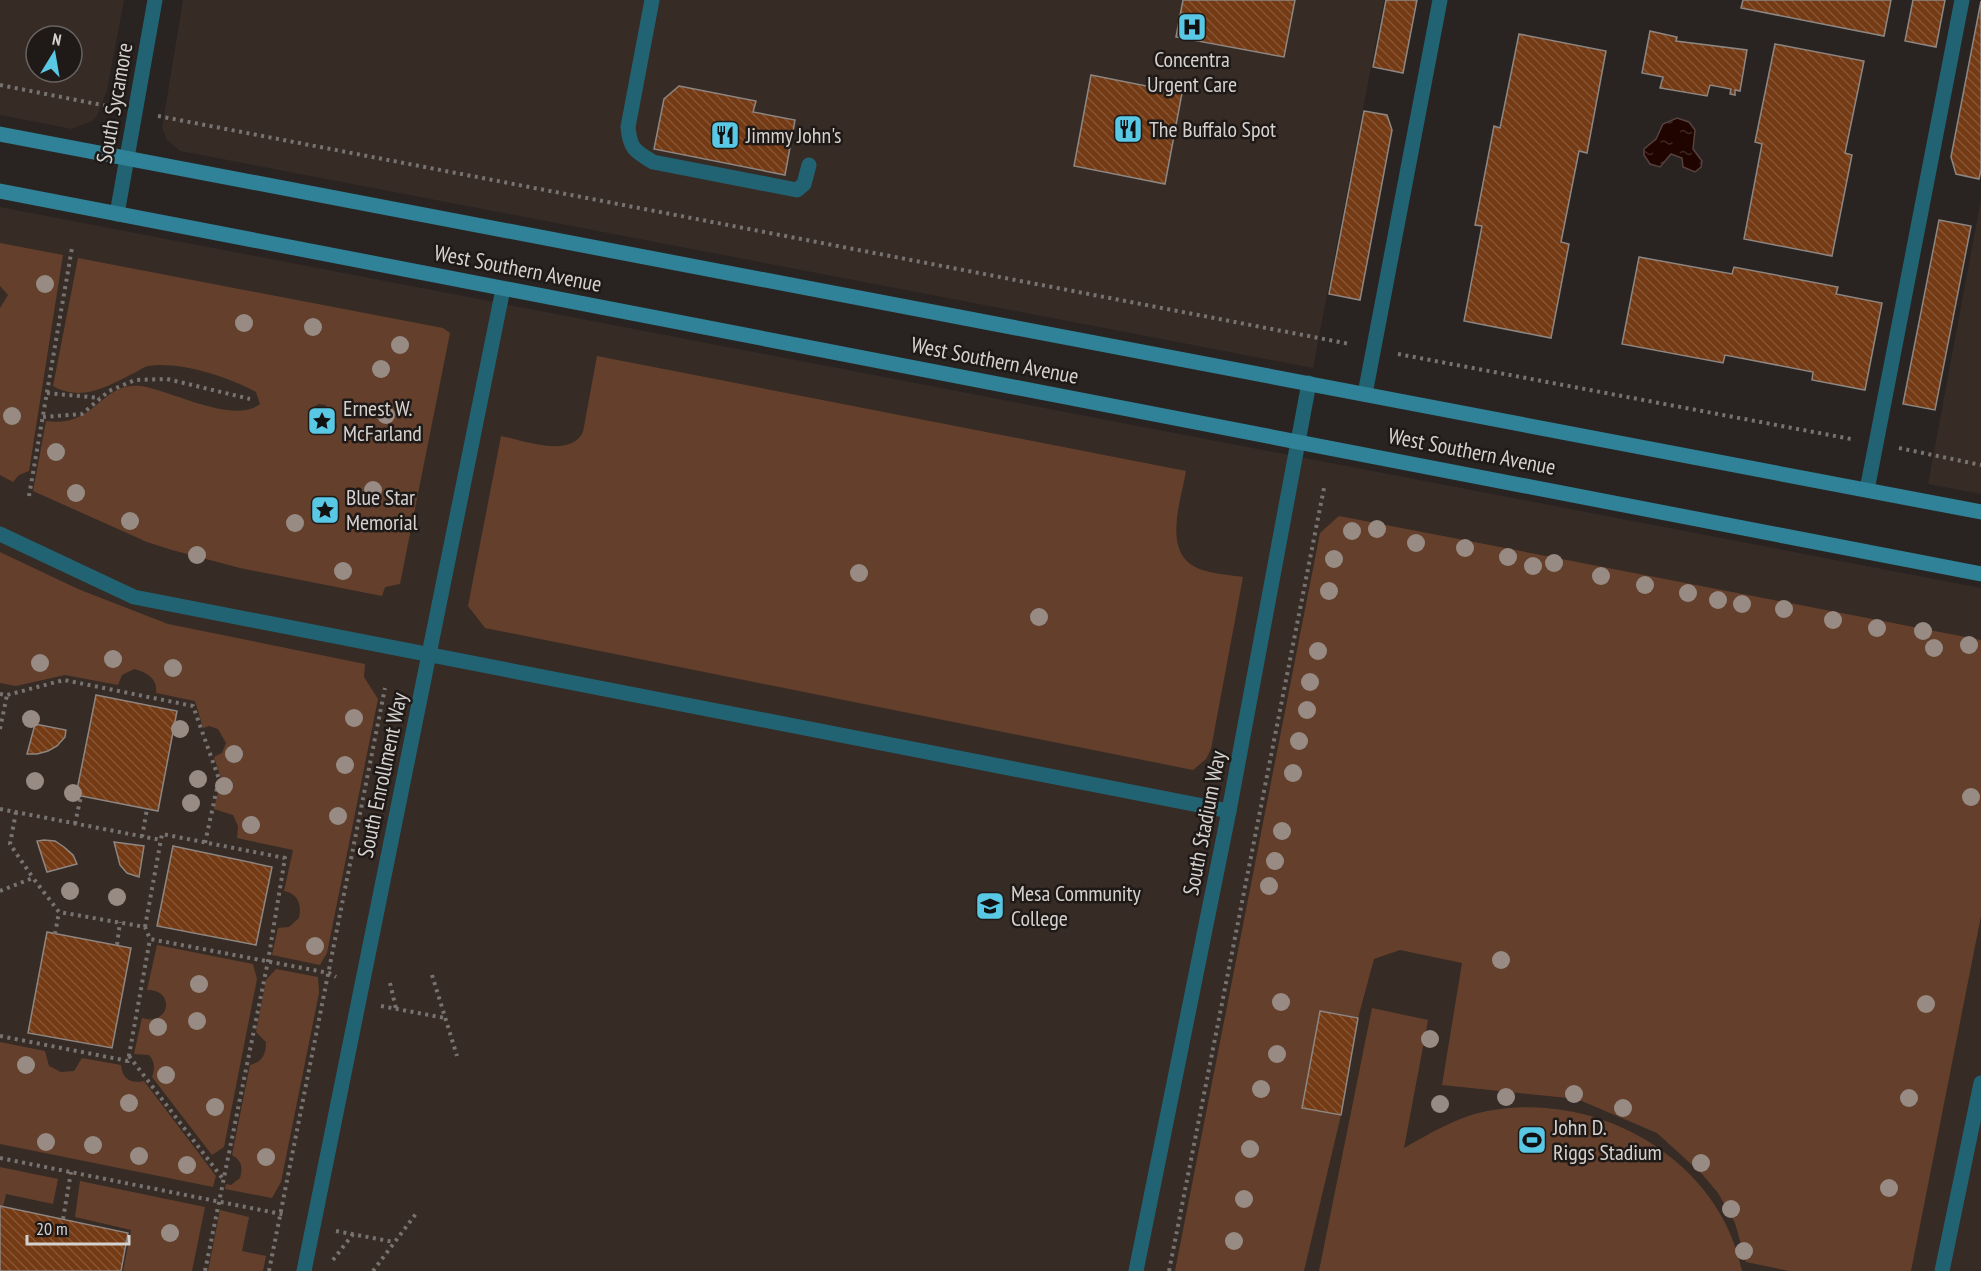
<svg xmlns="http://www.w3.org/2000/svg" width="1981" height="1271" font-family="'PT Sans Narrow',sans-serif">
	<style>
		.built { fill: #362b25; fill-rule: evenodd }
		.grass { fill: #64402c; fill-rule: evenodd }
		.water { fill: url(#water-ripples); stroke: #56423e; stroke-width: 1.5 }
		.building { fill: url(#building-back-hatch); stroke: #8d8682; stroke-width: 1.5 }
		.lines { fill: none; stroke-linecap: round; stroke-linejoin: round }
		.path { stroke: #777371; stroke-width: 4; stroke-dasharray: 3 4.5; stroke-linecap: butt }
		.service { stroke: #216372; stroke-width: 15 }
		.minor { stroke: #216372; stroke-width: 15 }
		.secondary { stroke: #2f8297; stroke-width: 15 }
		.tree { fill: #988b84 }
		.labels { text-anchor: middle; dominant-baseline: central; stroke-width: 5; stroke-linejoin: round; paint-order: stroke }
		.poi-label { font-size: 22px; fill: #d4d1cf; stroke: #1f1a17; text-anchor: start }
		.street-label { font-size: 22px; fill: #d4d1cf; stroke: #1f1a17 }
	</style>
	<defs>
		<pattern id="water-ripples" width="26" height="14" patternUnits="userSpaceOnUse" patternTransform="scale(1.5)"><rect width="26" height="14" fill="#200400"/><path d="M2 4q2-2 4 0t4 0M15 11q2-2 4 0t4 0" fill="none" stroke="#402824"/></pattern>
		<pattern id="building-back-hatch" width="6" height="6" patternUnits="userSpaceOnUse" patternTransform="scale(1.5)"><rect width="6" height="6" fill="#733a14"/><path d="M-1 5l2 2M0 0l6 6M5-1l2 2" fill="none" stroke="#865535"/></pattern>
	</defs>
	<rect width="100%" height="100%" fill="#292421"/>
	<g class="built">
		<path d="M0,0H124L107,90L97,116L92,121L72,129L0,115ZM36,36H72V72H36Z"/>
		<path d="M183,0H1384L1313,368L180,151L167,140L162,128Z"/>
		<path d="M1981,199V494L1928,484Z"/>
		<path d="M0,207L1981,588V1271H0Z"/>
	</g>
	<g class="grass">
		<path d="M0,243L63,255L29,471L19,475L13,482L0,475V308L8,295L0,286Z"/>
		<path d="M78,258L443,328L450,333L400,584L385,587L382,596L240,568L172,550L147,542L33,491L46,421C97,428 100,381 141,386C170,390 234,425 260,404L256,392C229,377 179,361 148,366C143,367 140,370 136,372C109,385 83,403 53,386ZM319,404L325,405L333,413L337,426L335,431L323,424L319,426L308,417L309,409Z"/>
		<path d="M597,356L1186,471C1181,502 1160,556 1202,570C1215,574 1230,575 1243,577L1211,749L1206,759L1193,770L485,628L468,606L501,436C523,440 570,459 583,432Z"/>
		<path d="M1339,516L1981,640V916L1911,1271H1789L1746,1262L1735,1223L1718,1193L1702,1174L1657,1133L1577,1099L1442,1085L1462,963L1400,950L1374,959L1358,1018L1320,1012L1303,1107L1341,1115L1304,1271H1175L1320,533Z"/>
		<path d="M0,552L78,589L168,624L365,664L364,677L378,699L327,953L320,965L272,955L278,928L289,927L299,918C302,904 298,894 284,891L293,850L237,838L238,826L233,815L214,809L221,778L214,757L222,753L226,743L218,729L209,726L203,728L195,701L156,693C158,679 147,672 134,669L122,675L118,685L65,675L16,686L0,683Z"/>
		<path d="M157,945L253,964L257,979L224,1147L212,1155L152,1077C155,1068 155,1062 149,1055L134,1054L142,1018C170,1027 176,989 147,990Z"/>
		<path d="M276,969L318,977L319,993L281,1182L272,1198L225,1189L226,1184L231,1185L240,1178C243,1167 242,1161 232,1155L250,1065C262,1062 266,1055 266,1042L256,1032L266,980Z"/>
		<path d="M1372,1008L1428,1020L1404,1148C1431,1133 1456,1117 1487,1111C1596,1090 1719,1157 1742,1271H1319Z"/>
		<path d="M0,1042L45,1051L49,1066L61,1072L74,1071L82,1058L121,1065C122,1079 131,1084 144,1081L216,1176L213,1187L0,1144Z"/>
		<path d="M0,1167L58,1179L53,1204L6,1194L3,1207L0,1206Z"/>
		<path d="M80,1181L205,1207L192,1271H123L131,1230L75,1217Z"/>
		<path d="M220,1210L249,1217L242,1251L266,1256L263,1271H208Z"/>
	</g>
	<path class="water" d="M1677,118L1689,122L1695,130L1693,149L1702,161L1701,167L1695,172L1683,167L1682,158L1671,154L1660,167L1650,164L1644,155V149L1656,139L1663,124Z"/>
	<g class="building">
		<path d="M1183,0H1295L1284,57L1176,37Z"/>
		<path d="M1386,0H1417L1403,73L1373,67Z"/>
		<path d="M1743,0H1891L1884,36L1741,8Z"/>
		<path d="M1913,0H1945L1936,47L1905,41Z"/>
		<path d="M1981,1V170L1979,179L1956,174L1951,157Z"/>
		<path d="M1650,31L1677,37L1676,41L1747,50L1740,91L1735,90V95L1730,94L1731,89L1710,85L1707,96L1660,88L1663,77L1642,73Z"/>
		<path d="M1519,34L1606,51L1587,153L1579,151L1561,242L1569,244L1551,338L1464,321L1482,226L1475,225L1494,126L1500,128Z"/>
		<path d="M1775,44L1864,61L1845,153L1852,155L1832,256L1744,239L1762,144L1755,142Z"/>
		<path d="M1091,75L1182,93L1165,184L1074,166Z"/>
		<path d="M679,86L756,101L753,112L795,120L785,175L654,149L664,99Z"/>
		<path d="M1364,111L1387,115L1392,130L1360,300L1329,294Z"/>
		<path d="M1939,220L1971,226L1935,410L1903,404Z"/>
		<path d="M1639,257L1732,274L1734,267L1838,287L1836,294L1882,303L1865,390L1812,380L1813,372L1725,355L1723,363L1622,344Z"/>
		<path d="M96,695L177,711L158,811L76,795Z"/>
		<path d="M35,724L66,730L65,737L57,746L48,751L37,754H27Z"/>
		<path d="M44,840L55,841L64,847L73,855L77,864L47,872L37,841Z"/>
		<path d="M114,842L144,846L139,877L127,873L120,865Z"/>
		<path d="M173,846L272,867L256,945L157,926Z"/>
		<path d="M47,932L131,948L112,1048L28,1033Z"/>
		<path d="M1320,1011L1358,1018L1341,1115L1302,1108Z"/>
		<path d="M0,1206L128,1233L121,1271H0Z"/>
	</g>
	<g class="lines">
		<g class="path">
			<path d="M0,85L112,107"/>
			<path d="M158,116L1350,344"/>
			<path d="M1398,354L1851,439"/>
			<path d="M47,393L100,398"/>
			<path d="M43,417L82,414L109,391L135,380L167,379L250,399"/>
			<path d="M1899,448L1981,465"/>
			<path d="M29,496L72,248"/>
			<path d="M0,694L7,695L64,680L193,706L219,779L205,843"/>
			<path d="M0,729L7,695"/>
			<path d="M0,809L161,840"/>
			<path d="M16,812L10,844L33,878"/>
			<path d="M75,824L81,796"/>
			<path d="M142,837L147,809"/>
			<path d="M0,891L33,878L59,912L145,927L150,939L329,973L336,977"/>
			<path d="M145,927L162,834L285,858L268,961L205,1271"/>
			<path d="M55,934L59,912"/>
			<path d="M117,945L120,922"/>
			<path d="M432,975L457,1056"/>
			<path d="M390,983L396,1009"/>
			<path d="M381,1006L445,1018"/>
			<path d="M0,1036L128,1061L150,939"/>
			<path d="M129,1056L223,1179"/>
			<path d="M0,1158L286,1215"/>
			<path d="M63,1219L71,1172"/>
			<path d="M336,1231L394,1242"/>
			<path d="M333,1260L353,1234"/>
			<path d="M269,1271L385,688"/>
			<path d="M373,1271L418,1211"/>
			<path d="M1169,1271L1324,488"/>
		</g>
		<g class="service">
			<path d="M652,0L628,127C630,149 635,151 653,162L797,190L804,184L809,165"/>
			<path d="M1365,394L1440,0"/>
			<path d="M1867,490L1962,0"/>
			<path d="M0,534L134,597L1229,811"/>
			<path d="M304,1271L503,289"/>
			<path d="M1136,1271L1229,811L1309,383"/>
			<path d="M1942,1271L1981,1083"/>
		</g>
		<path class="minor" d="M117,214L155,0"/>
		<g class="secondary">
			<path d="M0,134L1981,512"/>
			<path d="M0,191L1981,574"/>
		</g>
	</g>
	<g class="tree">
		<circle cx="45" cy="284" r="9"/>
		<circle cx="244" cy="323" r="9"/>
		<circle cx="313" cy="327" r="9"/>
		<circle cx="400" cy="345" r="9"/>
		<circle cx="381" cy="369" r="9"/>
		<circle cx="386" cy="415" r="9"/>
		<circle cx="12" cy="416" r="9"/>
		<circle cx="56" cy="452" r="9"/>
		<circle cx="373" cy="490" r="9"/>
		<circle cx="76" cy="493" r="9"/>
		<circle cx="130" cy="521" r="9"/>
		<circle cx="295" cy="523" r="9"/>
		<circle cx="1377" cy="529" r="9"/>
		<circle cx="1352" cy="531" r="9"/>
		<circle cx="1416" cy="543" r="9"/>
		<circle cx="1465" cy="548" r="9"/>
		<circle cx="197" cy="555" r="9"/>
		<circle cx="1508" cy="557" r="9"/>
		<circle cx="1334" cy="559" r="9"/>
		<circle cx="1554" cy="563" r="9"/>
		<circle cx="1533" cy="566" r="9"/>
		<circle cx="343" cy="571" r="9"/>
		<circle cx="859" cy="573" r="9"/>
		<circle cx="1601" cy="576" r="9"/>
		<circle cx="1645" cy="585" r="9"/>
		<circle cx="1329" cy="591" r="9"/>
		<circle cx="1688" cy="593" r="9"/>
		<circle cx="1718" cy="600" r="9"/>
		<circle cx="1742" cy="604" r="9"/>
		<circle cx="1784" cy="609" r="9"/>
		<circle cx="1039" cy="617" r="9"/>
		<circle cx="1833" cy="620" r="9"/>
		<circle cx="1877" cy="628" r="9"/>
		<circle cx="1923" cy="631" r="9"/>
		<circle cx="1969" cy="645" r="9"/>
		<circle cx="1934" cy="648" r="9"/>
		<circle cx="1318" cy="651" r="9"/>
		<circle cx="113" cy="659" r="9"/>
		<circle cx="40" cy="663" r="9"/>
		<circle cx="173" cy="668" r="9"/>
		<circle cx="1310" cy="682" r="9"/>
		<circle cx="1307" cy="710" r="9"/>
		<circle cx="354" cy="718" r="9"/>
		<circle cx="31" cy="719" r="9"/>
		<circle cx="180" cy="729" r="9"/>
		<circle cx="1299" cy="741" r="9"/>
		<circle cx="234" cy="754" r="9"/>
		<circle cx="345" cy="765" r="9"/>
		<circle cx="1293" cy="773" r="9"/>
		<circle cx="198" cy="779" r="9"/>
		<circle cx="35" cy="781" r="9"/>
		<circle cx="224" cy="786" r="9"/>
		<circle cx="73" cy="793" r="9"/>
		<circle cx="1971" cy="797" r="9"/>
		<circle cx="191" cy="803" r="9"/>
		<circle cx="338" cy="816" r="9"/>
		<circle cx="251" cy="825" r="9"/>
		<circle cx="1282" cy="831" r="9"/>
		<circle cx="1275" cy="861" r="9"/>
		<circle cx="1269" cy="886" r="9"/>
		<circle cx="70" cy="891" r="9"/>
		<circle cx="117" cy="897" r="9"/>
		<circle cx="315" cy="946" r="9"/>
		<circle cx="1501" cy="960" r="9"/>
		<circle cx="199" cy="984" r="9"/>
		<circle cx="1281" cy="1002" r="9"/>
		<circle cx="1926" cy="1004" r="9"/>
		<circle cx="197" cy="1021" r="9"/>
		<circle cx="158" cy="1027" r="9"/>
		<circle cx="1430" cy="1039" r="9"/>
		<circle cx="1277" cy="1054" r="9"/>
		<circle cx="26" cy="1065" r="9"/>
		<circle cx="166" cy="1075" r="9"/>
		<circle cx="1261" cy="1089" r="9"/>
		<circle cx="1574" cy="1094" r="9"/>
		<circle cx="1506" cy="1097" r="9"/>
		<circle cx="1909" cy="1098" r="9"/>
		<circle cx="129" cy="1103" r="9"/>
		<circle cx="1440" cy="1104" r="9"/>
		<circle cx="215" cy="1107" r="9"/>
		<circle cx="1623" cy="1108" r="9"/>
		<circle cx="46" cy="1142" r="9"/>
		<circle cx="93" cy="1145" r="9"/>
		<circle cx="1250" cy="1149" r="9"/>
		<circle cx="139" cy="1156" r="9"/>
		<circle cx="266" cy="1157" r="9"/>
		<circle cx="1701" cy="1163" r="9"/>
		<circle cx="187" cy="1165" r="9"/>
		<circle cx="1889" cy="1188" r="9"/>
		<circle cx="1244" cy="1199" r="9"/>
		<circle cx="1731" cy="1209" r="9"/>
		<circle cx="170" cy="1233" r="9"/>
		<circle cx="1234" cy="1241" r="9"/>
		<circle cx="1744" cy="1251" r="9"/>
	</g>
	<defs>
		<g id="hospital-square" transform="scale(1.5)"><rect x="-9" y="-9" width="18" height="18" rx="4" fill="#59c8e4" stroke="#1f1a17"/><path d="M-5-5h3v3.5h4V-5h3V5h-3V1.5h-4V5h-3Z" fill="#111"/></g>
		<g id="restaurant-square" transform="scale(1.5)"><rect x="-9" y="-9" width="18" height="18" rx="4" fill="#59c8e4" stroke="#1f1a17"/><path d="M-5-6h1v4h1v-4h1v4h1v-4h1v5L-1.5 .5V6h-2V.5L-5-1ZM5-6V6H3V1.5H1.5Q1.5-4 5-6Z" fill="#111"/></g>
		<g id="sight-square" transform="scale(1.5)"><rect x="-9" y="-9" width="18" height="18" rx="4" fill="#59c8e4" stroke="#1f1a17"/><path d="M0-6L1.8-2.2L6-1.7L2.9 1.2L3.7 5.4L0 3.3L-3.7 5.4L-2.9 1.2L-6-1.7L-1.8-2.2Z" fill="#111"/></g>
		<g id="university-square" transform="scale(1.5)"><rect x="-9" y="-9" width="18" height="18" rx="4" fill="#59c8e4" stroke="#1f1a17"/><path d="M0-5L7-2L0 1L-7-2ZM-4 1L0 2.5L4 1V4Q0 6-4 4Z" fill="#111"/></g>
		<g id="stadium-square" transform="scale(1.5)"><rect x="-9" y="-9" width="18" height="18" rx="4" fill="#59c8e4" stroke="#1f1a17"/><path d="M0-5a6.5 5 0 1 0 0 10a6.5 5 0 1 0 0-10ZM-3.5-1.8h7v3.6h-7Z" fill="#111"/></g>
	</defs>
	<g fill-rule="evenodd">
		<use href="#hospital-square" x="1192" y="27"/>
		<use href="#restaurant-square" x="1128" y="129"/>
		<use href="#restaurant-square" x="725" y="135"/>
		<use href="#sight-square" x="322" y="421"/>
		<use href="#sight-square" x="325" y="510"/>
		<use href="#university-square" x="990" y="906"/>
		<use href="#stadium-square" x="1532" y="1140"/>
	</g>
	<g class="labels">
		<g class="poi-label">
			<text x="1192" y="59" text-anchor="middle">Concentra<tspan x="1192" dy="25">Urgent Care</tspan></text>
			<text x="1149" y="129">The Buffalo Spot</text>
			<text x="746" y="135">Jimmy John's</text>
			<text x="343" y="408">Ernest W.<tspan x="343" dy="25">McFarland</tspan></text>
			<text x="346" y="497">Blue Star<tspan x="346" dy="25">Memorial</tspan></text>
			<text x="1011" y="893">Mesa Community<tspan x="1011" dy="25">College</tspan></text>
			<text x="1553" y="1127">John D.<tspan x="1553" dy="25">Riggs Stadium</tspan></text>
		</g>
		<g class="street-label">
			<text transform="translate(114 103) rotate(-80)">South Sycamore</text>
			<text transform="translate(518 268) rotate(11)">West Southern Avenue</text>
			<text transform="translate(995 360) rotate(11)">West Southern Avenue</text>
			<text transform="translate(1472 451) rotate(11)">West Southern Avenue</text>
			<text transform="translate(382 775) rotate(-78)">South Enrollment Way</text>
			<text transform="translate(1204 823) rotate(-79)">South Stadium Way</text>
		</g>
	</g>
	<g transform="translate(54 54) rotate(11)"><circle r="28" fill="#1f1a17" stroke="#676361" stroke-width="1.5"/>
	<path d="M0-4.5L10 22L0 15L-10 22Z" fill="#59c8e4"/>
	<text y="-9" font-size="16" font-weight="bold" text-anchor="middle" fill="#d4d1cf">N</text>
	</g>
	<path d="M27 1235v9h102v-9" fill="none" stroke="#d4d1cf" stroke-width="3"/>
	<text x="36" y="1235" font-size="18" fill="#d4d1cf" stroke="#1f1a17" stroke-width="4.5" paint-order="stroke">20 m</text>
</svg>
